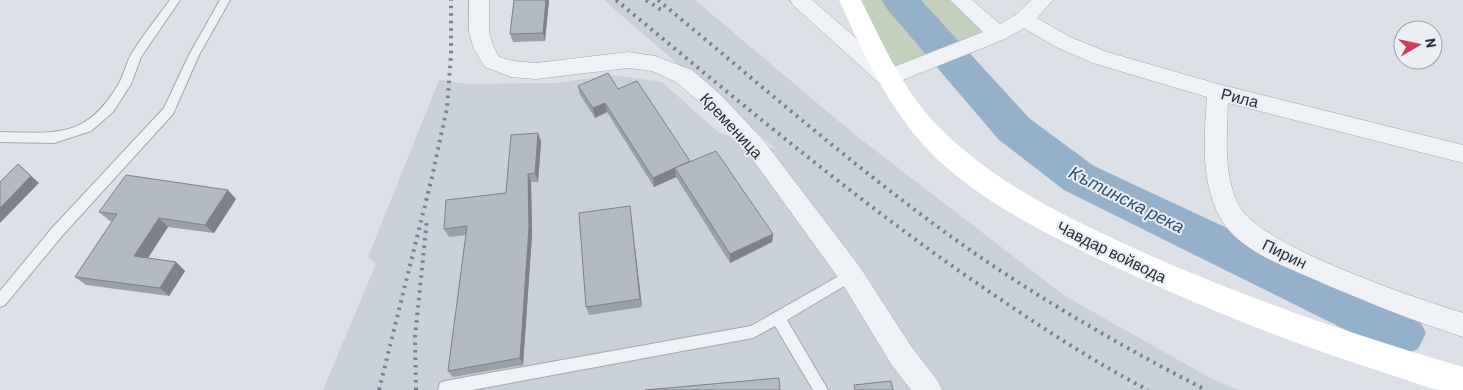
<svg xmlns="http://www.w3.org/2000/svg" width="1463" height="390" font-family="Barlow,sans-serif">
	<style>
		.built { fill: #cad0d9 }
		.green { fill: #c3d1bc }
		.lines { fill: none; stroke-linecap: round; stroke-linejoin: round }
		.river { fill: #95b1c9; fill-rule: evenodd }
		.lane-casing { stroke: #a1a8b1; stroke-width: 2 }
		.street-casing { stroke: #a1a8b1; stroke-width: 1 }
		.lane { fill: #eef1f5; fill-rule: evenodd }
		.street { fill: #eef1f5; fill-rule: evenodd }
		.secondary { fill: #fff; fill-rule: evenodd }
		.rail { stroke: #758191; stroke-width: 4; stroke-dasharray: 2.5 5; stroke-linecap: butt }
		.wall { fill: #9aa0a8 }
		.shaded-wall { fill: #7d8288 }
		.building { fill: #b3bac3; stroke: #7d8288 }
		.labels { text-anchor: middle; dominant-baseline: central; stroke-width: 4; stroke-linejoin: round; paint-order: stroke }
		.street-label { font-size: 16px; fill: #252f3d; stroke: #ebeff4 }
		.water-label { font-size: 18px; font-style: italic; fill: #2e5072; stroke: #ebeff4 }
	</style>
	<rect width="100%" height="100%" fill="#dce1e7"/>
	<path class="built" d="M604,0H695L854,134L1065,296L1212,379L1238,390H323L376,264L368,257L439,80L470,84L555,83L612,75L662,82L719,133L776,149Z"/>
	<path class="green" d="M850,0H960L998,34L888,78Z"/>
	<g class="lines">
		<path class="river" d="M882,0H921L1029,118L1094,166L1418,317L1426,333L1418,349L1401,355L1384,349L1064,190L999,140L887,9Z"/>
		<g class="lane-casing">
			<g id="lane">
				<path d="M170,0H180L141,57L131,84L113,112L91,131L54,143L0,142V132C56,133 86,139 118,85C124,75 126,63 132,53C143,35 157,18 170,0Z"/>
				<path d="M220,0H230L199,55L173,114L62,236L5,305L0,307V291L52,228L164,108L189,55Z"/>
				<path d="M851,269L856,271L858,275L856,279L787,320L828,390H813L775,326L753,338L472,390H438L440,383L445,381L751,326Z"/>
			</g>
		</g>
		<g class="street-casing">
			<g id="street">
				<path d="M469,0H489V32L494,48L499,57L513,61L536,63L628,52L655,56L692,70L720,94L764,141L860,267L911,346L938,381L942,390H911L891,364L842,283L748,153L704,106L676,82L652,71L628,68L536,79L511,77L485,67L474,49L469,32Z"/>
				<path d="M790,0H812L891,68L983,32L950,0H972L1000,24L1017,14L1031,0H1053L1037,18L1070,37L1107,52L1218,84L1463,145V163L1228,103C1227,135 1223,173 1238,204C1258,246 1416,298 1463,313V337C1411,320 1361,300 1311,278C1290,269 1266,260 1247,246C1237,239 1227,230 1221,219C1200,182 1204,138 1207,97L1093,63L1056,47L1024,28L1005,39L888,86L880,84L793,5Z"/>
			</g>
		</g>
		<use href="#lane" class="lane"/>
		<use href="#street" class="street"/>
		<path class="secondary" d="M839,0H861C882,42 901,85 932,120C986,178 1058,213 1129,246C1237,295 1349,334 1463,367V390C1455,390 1447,390 1440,390C1429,389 1417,383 1407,380C1383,372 1360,365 1337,357C1258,330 1181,298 1105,262C1044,233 981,202 932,154C889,110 864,55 839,0Z"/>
		<g class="rail">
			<path d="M616,0C742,104 867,210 1003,301C1050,333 1098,364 1148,390"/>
			<path d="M646,0L663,11"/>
			<path d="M658,0C750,76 841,156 938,227C1022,289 1113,342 1206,390"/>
			<path d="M379,390L432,177L447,108L451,55V0"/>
			<path d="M416,390L415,337L427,219"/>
		</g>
	</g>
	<g class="wall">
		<path d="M514,0H549L545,41L513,42L510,34Z"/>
		<path d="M578,86L618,89L690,162L773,234L772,242L730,263L676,177L654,187L607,112L595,118L580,95Z"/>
		<path d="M538,133L541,142L538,182H531L532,235L523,365L453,377L448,371L466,235L449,237L444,229L506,193Z"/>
		<path d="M236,199L214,233L168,227L148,258L176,262L185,271L169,296L86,285L75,277L112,221H110L99,212Z"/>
		<path d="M631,215L642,307L589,315L586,307Z"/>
	</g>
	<g class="shaded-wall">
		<path d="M546,0H549L545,41L543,33Z"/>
		<path d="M605,103L607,112L595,118L593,108Z"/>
		<path d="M538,133L541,142L538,182L535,173Z"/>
		<path d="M18,164L39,183L0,223V208Z"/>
		<path d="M675,168L676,177L654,187L653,178Z"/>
		<path d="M528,174L531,182L532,235L523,365L520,358Z"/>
		<path d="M228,190L236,199L214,233L205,225Z"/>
		<path d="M630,206L631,215L642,307L640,299Z"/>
		<path d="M159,218L168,227L144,264L134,256Z"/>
		<path d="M773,234L772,242L730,263V254Z"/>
		<path d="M176,262L185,271L169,296L160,288Z"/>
	</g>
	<g class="building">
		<path d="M514,0H546L543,33L510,34Z"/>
		<path d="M608,73L618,89L637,81L690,161L653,178L605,103L593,108L578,86Z"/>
		<path d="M538,133L535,173L528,174L529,227L520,358L448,371L467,226L444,229L446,200L506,193L511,135Z"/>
		<path d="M716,151L773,234L730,254L675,168Z"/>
		<path d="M18,164L31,176L0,208V182Z"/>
		<path d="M126,175L228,190L205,225L159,218L134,256L176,262L160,288L75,277L117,214L99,212Z"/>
		<path d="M630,206L640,299L586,307L579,213Z"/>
		<path d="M779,378L780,390H645Z"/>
		<path d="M891,381L893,390H855L854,385Z"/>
	</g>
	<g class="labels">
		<g class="street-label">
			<text transform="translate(1240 97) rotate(14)">Рила</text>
			<text transform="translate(732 125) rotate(47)">Кременица</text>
			<text transform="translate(1112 251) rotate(26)">Чавдар войвода</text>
			<text transform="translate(1285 253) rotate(26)">Пирин</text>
		</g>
		<g class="water-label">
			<text transform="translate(1127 199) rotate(27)">Кътинска река</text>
		</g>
	</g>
	<g transform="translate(1418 45) rotate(81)"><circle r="24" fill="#ebeff4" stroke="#9ca2ab"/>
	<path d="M0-4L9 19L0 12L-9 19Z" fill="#d23a5a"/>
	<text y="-8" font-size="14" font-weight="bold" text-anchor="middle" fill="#252f3d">N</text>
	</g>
</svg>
